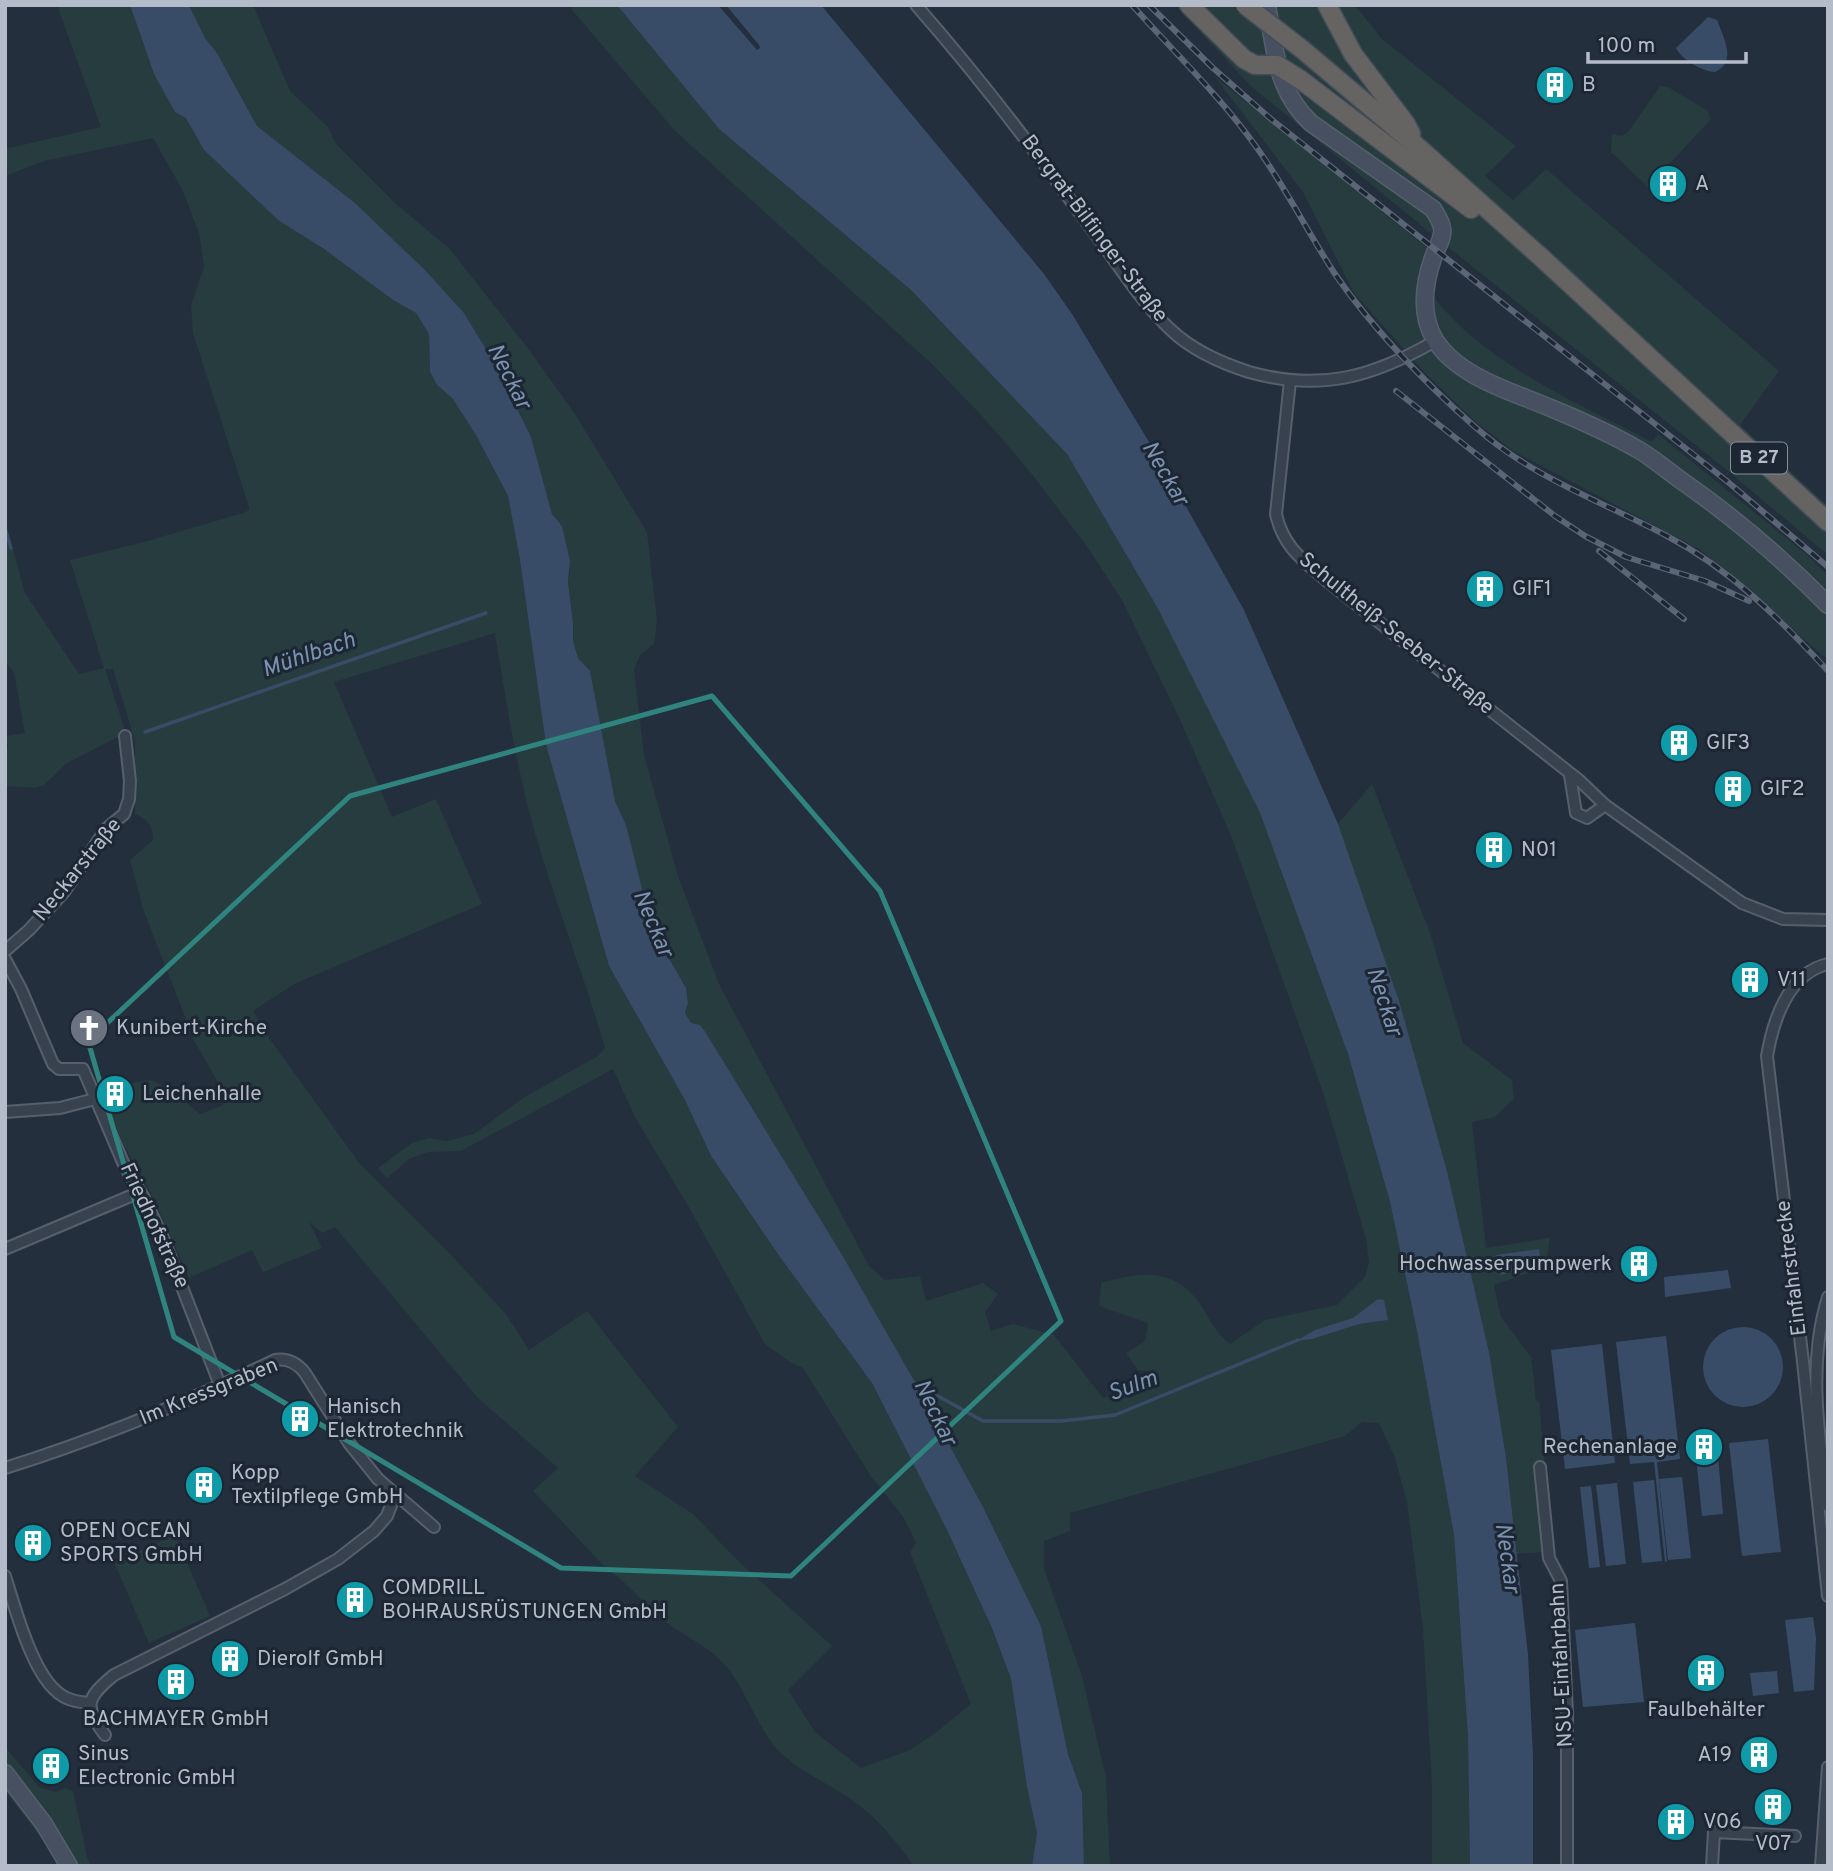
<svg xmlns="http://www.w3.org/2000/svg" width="1833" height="1871" font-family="Overpass,sans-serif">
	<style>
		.green { fill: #263c3f; fill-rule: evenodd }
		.water { fill: #394c67 }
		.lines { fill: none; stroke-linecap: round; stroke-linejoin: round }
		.stream { stroke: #394c67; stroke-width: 3.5 }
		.minor-casing { stroke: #565f6c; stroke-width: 14 }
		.secondary-casing { stroke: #565f6c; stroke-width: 19 }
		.trunk-casing { stroke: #434c59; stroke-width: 21 }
		.minor { stroke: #38414e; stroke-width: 10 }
		.secondary { stroke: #465061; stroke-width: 16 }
		.trunk { stroke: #656462; stroke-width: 18 }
		.rail-casing { stroke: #5a6575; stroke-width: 6 }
		.rail { stroke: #1d2633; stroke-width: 3.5; stroke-dasharray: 10; stroke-linecap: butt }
		.trunk-bridge-casing { stroke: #434c59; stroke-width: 21; stroke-linecap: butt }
		.trunk-bridge { stroke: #656462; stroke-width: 18 }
		.marked { fill: none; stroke: #308480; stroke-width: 5; stroke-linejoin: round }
		.labels { text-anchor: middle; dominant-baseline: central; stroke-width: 6; stroke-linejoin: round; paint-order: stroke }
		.shield { fill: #1d2633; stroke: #878f9c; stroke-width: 2 }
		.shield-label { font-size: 19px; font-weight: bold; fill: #b4bcc9 }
		.poi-label { font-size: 21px; fill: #b4bcc9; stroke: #1d2633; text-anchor: start }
		.street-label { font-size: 21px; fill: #b4bcc9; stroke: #1d2633 }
		.water-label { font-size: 23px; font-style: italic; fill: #7c92b1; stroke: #1d2633 }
	</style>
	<rect width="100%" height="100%" fill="#242f3e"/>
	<g class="green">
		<path d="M57,5H130L154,74L186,117L204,150L278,220L324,249L393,300L416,313L429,334L430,372L437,385L453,399L477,437L508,496L520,560L546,745L609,966L685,1100L711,1156L780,1257L872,1383L946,1528L992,1628L1011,1679L1027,1787L1037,1833L1032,1866H914C896,1841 878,1818 852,1800C829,1784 802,1773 781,1753C760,1734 747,1692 727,1667C709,1646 685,1637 663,1620C643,1604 630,1584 608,1570L533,1491L558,1468L477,1397L335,1227L322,1233L309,1222L322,1248L263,1272L252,1250L189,1278L151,1193L124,1145L100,1092L104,1087L151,1080L173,1091L200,1114L221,1106L228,1100L195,1042L143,909L130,860L153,840C152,825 149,820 135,814V741L113,669H105L126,733L67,763L45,784L36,788L5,786V749L8,748L6,736L25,733L14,673L5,661V520L25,593L79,674L104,668L70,560L144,542L243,513L249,510V507L193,333L191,305L204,267L199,233L182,189L153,138L44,161L5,176V149L101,127ZM495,633C506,700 516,767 535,833C556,905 584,975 605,1048L598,1056L523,1098L474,1134L447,1141L429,1138L412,1143L378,1168L387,1178L409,1159L428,1152L461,1151L613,1069L636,1119L687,1204L765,1344L790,1362L803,1368L870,1475L904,1518L916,1543L910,1552L971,1704L938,1731L910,1750L861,1768L815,1732L788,1690L832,1646L736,1559L693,1514L635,1476L678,1427L587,1311L529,1350L506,1314L449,1253L360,1164L264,1031L253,1011L294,984L482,904L436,799L392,817L334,682Z"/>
		<path d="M189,5H253L290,91L328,127L336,144L397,205L449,248L530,351L575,414L647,532L657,621L654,644L640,655L634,670L644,755L678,876L719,984L869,1266L885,1280L920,1276L926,1301L983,1283L998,1294L985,1312L991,1331L1013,1324L1054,1335L1103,1398L1149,1382L1154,1372L1138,1370L1126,1353L1145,1341L1148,1323L1099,1306L1101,1283C1134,1274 1167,1266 1193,1295C1209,1312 1209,1327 1230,1344L1265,1320L1337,1305L1365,1277L1369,1263L1366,1239L1324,1095L1232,838L1182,724L1122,600L1086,545L1027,468L984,418L931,363L674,130L568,5H617L719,129L911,290L1067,454L1157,607L1260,813L1348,1054L1390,1202L1417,1331L1454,1535L1468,1737L1470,1866H1432V1786L1423,1629L1407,1502L1395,1458L1379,1423L1362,1422L1345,1436L1070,1513V1531L1044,1541V1569L1082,1676L1106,1778L1110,1866H1084L1082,1793L1068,1754L1041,1626L983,1507L915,1382L841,1253L706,1033L691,1023L685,1013L688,1003L686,988L647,920L639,912L626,825L615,801L590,671L578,658L573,641V623L568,582L570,572L562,526L552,514L531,437L497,367L464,313L426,271L355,203L257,126L217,53L205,38Z"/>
		<path d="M1175,5H1355L1381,38L1516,146L1485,176L1513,200L1546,169L1779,371L1740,425L1828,506V555L1722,466L1433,235L1251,86Z"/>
		<path d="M1215,77L1436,255L1432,295C1486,365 1575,401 1652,442L1658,434L1807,555L1828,575V660L1701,550L1515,452L1477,423L1426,374L1354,293L1303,192Z"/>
		<path d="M1660,86L1668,87L1708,111L1711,119L1648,187L1611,152L1612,134L1622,136L1629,131Z"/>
		<path d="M1372,784L1430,933L1463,1043L1512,1080L1514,1099L1495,1117L1472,1122L1486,1248L1550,1238L1545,1267L1494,1285L1501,1317L1531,1357L1536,1400L1539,1402L1553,1551L1517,1554L1506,1457L1489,1352L1447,1171L1338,824Z"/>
		<path d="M175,1535L210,1616L149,1643L114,1562Z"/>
		<path d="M5,1747L39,1787L56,1792L65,1788L73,1791L87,1857L91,1866H59L52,1852L5,1791Z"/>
	</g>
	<g class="water">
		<path d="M130,5H189L205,38L217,53L257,126L355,203L426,271L464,313L497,367L531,437L552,514L562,526L570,561L568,582L573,623V641L578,658L590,671L615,801L626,825L642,889L636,901L639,912L647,920L686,988L688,1003L685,1013L691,1023L700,1025L706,1033L841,1253L915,1382L983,1507L1041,1626L1068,1754L1082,1793L1084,1866H1032L1037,1833L1027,1787L1011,1679L992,1628L946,1528L872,1383L780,1257L711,1156L685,1100L609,966L546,745L520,560L508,496L477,437L453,399L437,385L430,372L429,334L416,313L393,300L324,249L278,220L204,150L186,118L175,112L154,74Z"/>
		<path d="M617,5H718L757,50L760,48L759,45L726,5H821L1044,274L1072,314L1161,462L1244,610L1338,824L1399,1001L1447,1171L1489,1352L1506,1457L1528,1655L1533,1757V1866H1470L1468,1737L1454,1535L1417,1331L1390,1202L1348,1054L1260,813L1157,607L1067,454L911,290L719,129Z"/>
		<path d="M1708,17L1717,20C1723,37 1738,62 1715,72C1702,71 1682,60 1676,48Z"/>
		<path d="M1539,1249L1541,1263L1501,1275L1496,1255Z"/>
		<path d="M1728,1270L1731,1288L1665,1297L1664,1277Z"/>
		<path d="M1378,1299L1384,1300L1388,1320L1359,1324L1312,1339L1296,1341L1315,1330L1353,1318Z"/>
		<circle cx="1743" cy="1367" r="40"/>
		<path d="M1666,1336L1680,1459L1657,1462L1667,1561L1665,1562L1654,1462L1630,1464L1616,1342Z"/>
		<path d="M1602,1344L1615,1463L1565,1469L1551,1350Z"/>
		<path d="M1768,1439L1781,1552L1742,1556L1729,1443Z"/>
		<path d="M1718,1456L1723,1514L1702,1516L1696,1457Z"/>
		<path d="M1682,1477L1691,1558L1668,1560L1659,1479Z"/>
		<path d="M1654,1480L1662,1561L1642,1563L1633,1482Z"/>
		<path d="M1617,1483L1626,1564L1606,1566L1596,1485Z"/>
		<path d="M1591,1486L1600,1567L1589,1568L1580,1487Z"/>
		<path d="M1813,1617L1816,1638L1814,1690L1794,1692L1785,1620Z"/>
		<path d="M1635,1623L1644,1702L1583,1707L1575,1630Z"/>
		<path d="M1777,1671L1779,1693L1753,1696L1750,1673Z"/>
	</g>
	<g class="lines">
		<g class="stream">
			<path d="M5,529L11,548"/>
			<path d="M145,732L486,613"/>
			<path d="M911,1381L983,1421H1061L1115,1415L1298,1340"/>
		</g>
		<g class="minor-casing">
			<g id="minor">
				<path d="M916,5C965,61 1011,119 1055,179C1070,200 1086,221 1102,243C1124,273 1143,304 1171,330C1192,350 1221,363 1249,372C1320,392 1373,377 1435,341"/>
				<path d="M1290,381L1276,514C1283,547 1303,560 1327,581L1580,781L1605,805L1587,818L1576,813L1570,775"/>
				<path d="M1605,805L1742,903L1783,919L1828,920"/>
				<path d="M5,951L29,930L64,892L106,829L124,814L129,799L130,781L125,736"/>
				<path d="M5,959L21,989L53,1064L59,1069H83L125,1167L144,1198L163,1238L220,1385"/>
				<path d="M1828,964C1788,973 1773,1021 1767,1056L1803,1362L1828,1596"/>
				<path d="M5,1112L60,1108L95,1099"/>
				<path d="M5,1249L140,1192"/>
				<path d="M1828,1297C1807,1363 1819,1438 1828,1506"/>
				<path d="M1540,1467L1549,1558L1561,1581L1567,1714V1866"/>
				<path d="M5,1468C98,1439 187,1402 275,1360C288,1358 297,1363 305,1373L349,1443L378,1479L434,1527"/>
				<path d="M5,1576C15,1608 31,1668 55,1690C65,1700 77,1702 90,1703"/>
				<path d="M105,1735C84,1706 85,1699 114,1675L285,1589L338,1559L374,1531L387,1516L395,1495"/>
				<path d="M1712,1866L1714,1832L1795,1836"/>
				<path d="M1821,1866L1828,1767"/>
			</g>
		</g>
		<g class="secondary-casing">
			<g id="secondary">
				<path d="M1267,5C1275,50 1276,90 1311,123L1433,209C1436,214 1441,221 1442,228C1444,237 1436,249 1433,258C1424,284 1420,315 1435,340C1459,378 1514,392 1553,409C1582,421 1611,434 1639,450C1654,459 1668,471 1682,481C1735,518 1783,559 1828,605"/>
				<path d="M5,1773L44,1824L69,1866"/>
			</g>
		</g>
		<g class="trunk-casing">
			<g id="trunk">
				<path d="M1189,5L1244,59L1255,65H1277L1301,80L1471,209"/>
				<path d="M1327,5L1353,54L1406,124L1411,134"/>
				<path d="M1303,50L1419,148L1543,259L1828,522"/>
			</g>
		</g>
		<use href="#minor" class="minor"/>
		<use href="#secondary" class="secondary"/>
		<use href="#trunk" class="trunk"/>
		<g class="rail-casing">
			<g id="rail">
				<path d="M1132,5C1174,52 1221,97 1257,148C1286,188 1308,233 1335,274C1372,328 1425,383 1474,426C1531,477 1601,501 1667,536C1730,569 1780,619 1828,671"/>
				<path d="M1149,5L1213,68L1271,119L1728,482L1828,567"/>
				<path d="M1396,391L1555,516L1585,536L1626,557L1705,581L1749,601"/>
				<path d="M1599,551L1684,619"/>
			</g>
		</g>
		<use href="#rail" class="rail"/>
		<g class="trunk-bridge-casing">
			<path id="trunk-bridge" d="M1245,5L1303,50"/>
		</g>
		<use href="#trunk-bridge" class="trunk-bridge"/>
	</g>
	<path class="marked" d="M712,696L880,891L1061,1321L791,1576L561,1568L174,1337L88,1041L350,796Z"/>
	<defs>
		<g id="building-disc" transform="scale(2.0125)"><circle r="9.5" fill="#0f9aa8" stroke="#1d2633"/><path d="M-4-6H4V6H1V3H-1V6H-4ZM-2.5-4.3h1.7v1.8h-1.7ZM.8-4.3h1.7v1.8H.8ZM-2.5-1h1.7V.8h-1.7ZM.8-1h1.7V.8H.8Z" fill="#fff"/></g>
		<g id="church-disc" transform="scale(2.0125)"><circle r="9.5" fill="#6b7280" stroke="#1d2633"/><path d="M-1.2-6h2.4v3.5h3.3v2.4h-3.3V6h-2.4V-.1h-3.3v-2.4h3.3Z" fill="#fff"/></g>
	</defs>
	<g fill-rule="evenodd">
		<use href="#building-disc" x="1555" y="85"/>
		<use href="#building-disc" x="1668" y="184"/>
		<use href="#building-disc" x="1485" y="589"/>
		<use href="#building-disc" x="1679" y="743"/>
		<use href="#building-disc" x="1733" y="789"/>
		<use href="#building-disc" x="1494" y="850"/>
		<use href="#building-disc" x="1750" y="980"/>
		<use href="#church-disc" x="89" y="1028"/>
		<use href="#building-disc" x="115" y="1094"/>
		<use href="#building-disc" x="1639" y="1264"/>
		<use href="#building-disc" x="300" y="1419"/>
		<use href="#building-disc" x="1704" y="1447"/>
		<use href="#building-disc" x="204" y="1485"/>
		<use href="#building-disc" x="33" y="1543"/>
		<use href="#building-disc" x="355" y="1600"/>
		<use href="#building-disc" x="230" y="1659"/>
		<use href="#building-disc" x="1706" y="1673"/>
		<use href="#building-disc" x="176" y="1682"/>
		<use href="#building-disc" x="1759" y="1755"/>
		<use href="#building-disc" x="51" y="1766"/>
		<use href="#building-disc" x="1773" y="1807"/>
		<use href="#building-disc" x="1676" y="1822"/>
	</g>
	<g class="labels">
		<rect class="shield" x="1731" y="442.5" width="56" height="31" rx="5"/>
		<g class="shield-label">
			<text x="1759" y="458">B 27</text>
		</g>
		<g class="poi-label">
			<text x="1582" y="85">B</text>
			<text x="1695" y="184">A</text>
			<text x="1512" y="589">GIF1</text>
			<text x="1706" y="743">GIF3</text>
			<text x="1760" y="789">GIF2</text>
			<text x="1521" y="850">N01</text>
			<text x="1777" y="980">V11</text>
			<text x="116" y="1028">Kunibert-Kirche</text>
			<text x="142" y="1094">Leichenhalle</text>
			<text x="1612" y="1264" text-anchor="end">Hochwasserpumpwerk</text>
			<text x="327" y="1407">Hanisch<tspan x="327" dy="24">Elektrotechnik</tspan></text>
			<text x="1677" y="1447" text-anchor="end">Rechenanlage</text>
			<text x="231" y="1473">Kopp<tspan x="231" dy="24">Textilpflege GmbH</tspan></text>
			<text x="60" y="1531">OPEN OCEAN<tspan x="60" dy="24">SPORTS GmbH</tspan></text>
			<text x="382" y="1588">COMDRILL<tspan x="382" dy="24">BOHRAUSRÜSTUNGEN GmbH</tspan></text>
			<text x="257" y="1659">Dierolf GmbH</text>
			<text x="1706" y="1710" text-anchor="middle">Faulbehälter</text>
			<text x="176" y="1719" text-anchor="middle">BACHMAYER GmbH</text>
			<text x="78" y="1754">Sinus<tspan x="78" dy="24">Electronic GmbH</tspan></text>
			<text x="1732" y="1755" text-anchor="end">A19</text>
			<text x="1703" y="1822">V06</text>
			<text x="1773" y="1844" text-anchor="middle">V07</text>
		</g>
		<g class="street-label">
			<text transform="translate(1094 229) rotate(53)">Bergrat-Bilfinger-Straße</text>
			<text transform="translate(1396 634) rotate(39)">Schultheiß-Seeber-Straße</text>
			<text transform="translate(78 870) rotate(-51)">Neckarstraße</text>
			<text transform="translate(154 1226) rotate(65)">Friedhofstraße</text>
			<text transform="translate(1792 1268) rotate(-97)">Einfahrstrecke</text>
			<text transform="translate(209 1392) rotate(-22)">Im Kressgraben</text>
			<text transform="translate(1562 1665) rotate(-93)">NSU-Einfahrbahn</text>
		</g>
		<g class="water-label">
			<text transform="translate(508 377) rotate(63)">Neckar</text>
			<text transform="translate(1164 474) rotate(60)">Neckar</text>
			<text transform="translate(309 656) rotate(-19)">Mühlbach</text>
			<text transform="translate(652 924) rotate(67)">Neckar</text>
			<text transform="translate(1383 1002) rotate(72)">Neckar</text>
			<text transform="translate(1133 1387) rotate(-20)">Sulm</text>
			<text transform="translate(934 1413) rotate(64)">Neckar</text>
			<text transform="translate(1506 1558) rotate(82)">Neckar</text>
		</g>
	</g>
	<rect width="1833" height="1871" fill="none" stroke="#b4bcc9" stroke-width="14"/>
	<path d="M1588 52v10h158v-10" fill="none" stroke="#b4bcc9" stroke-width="3.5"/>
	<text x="1598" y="52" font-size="21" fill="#b4bcc9" stroke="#1d2633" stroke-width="5" paint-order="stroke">100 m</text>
</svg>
